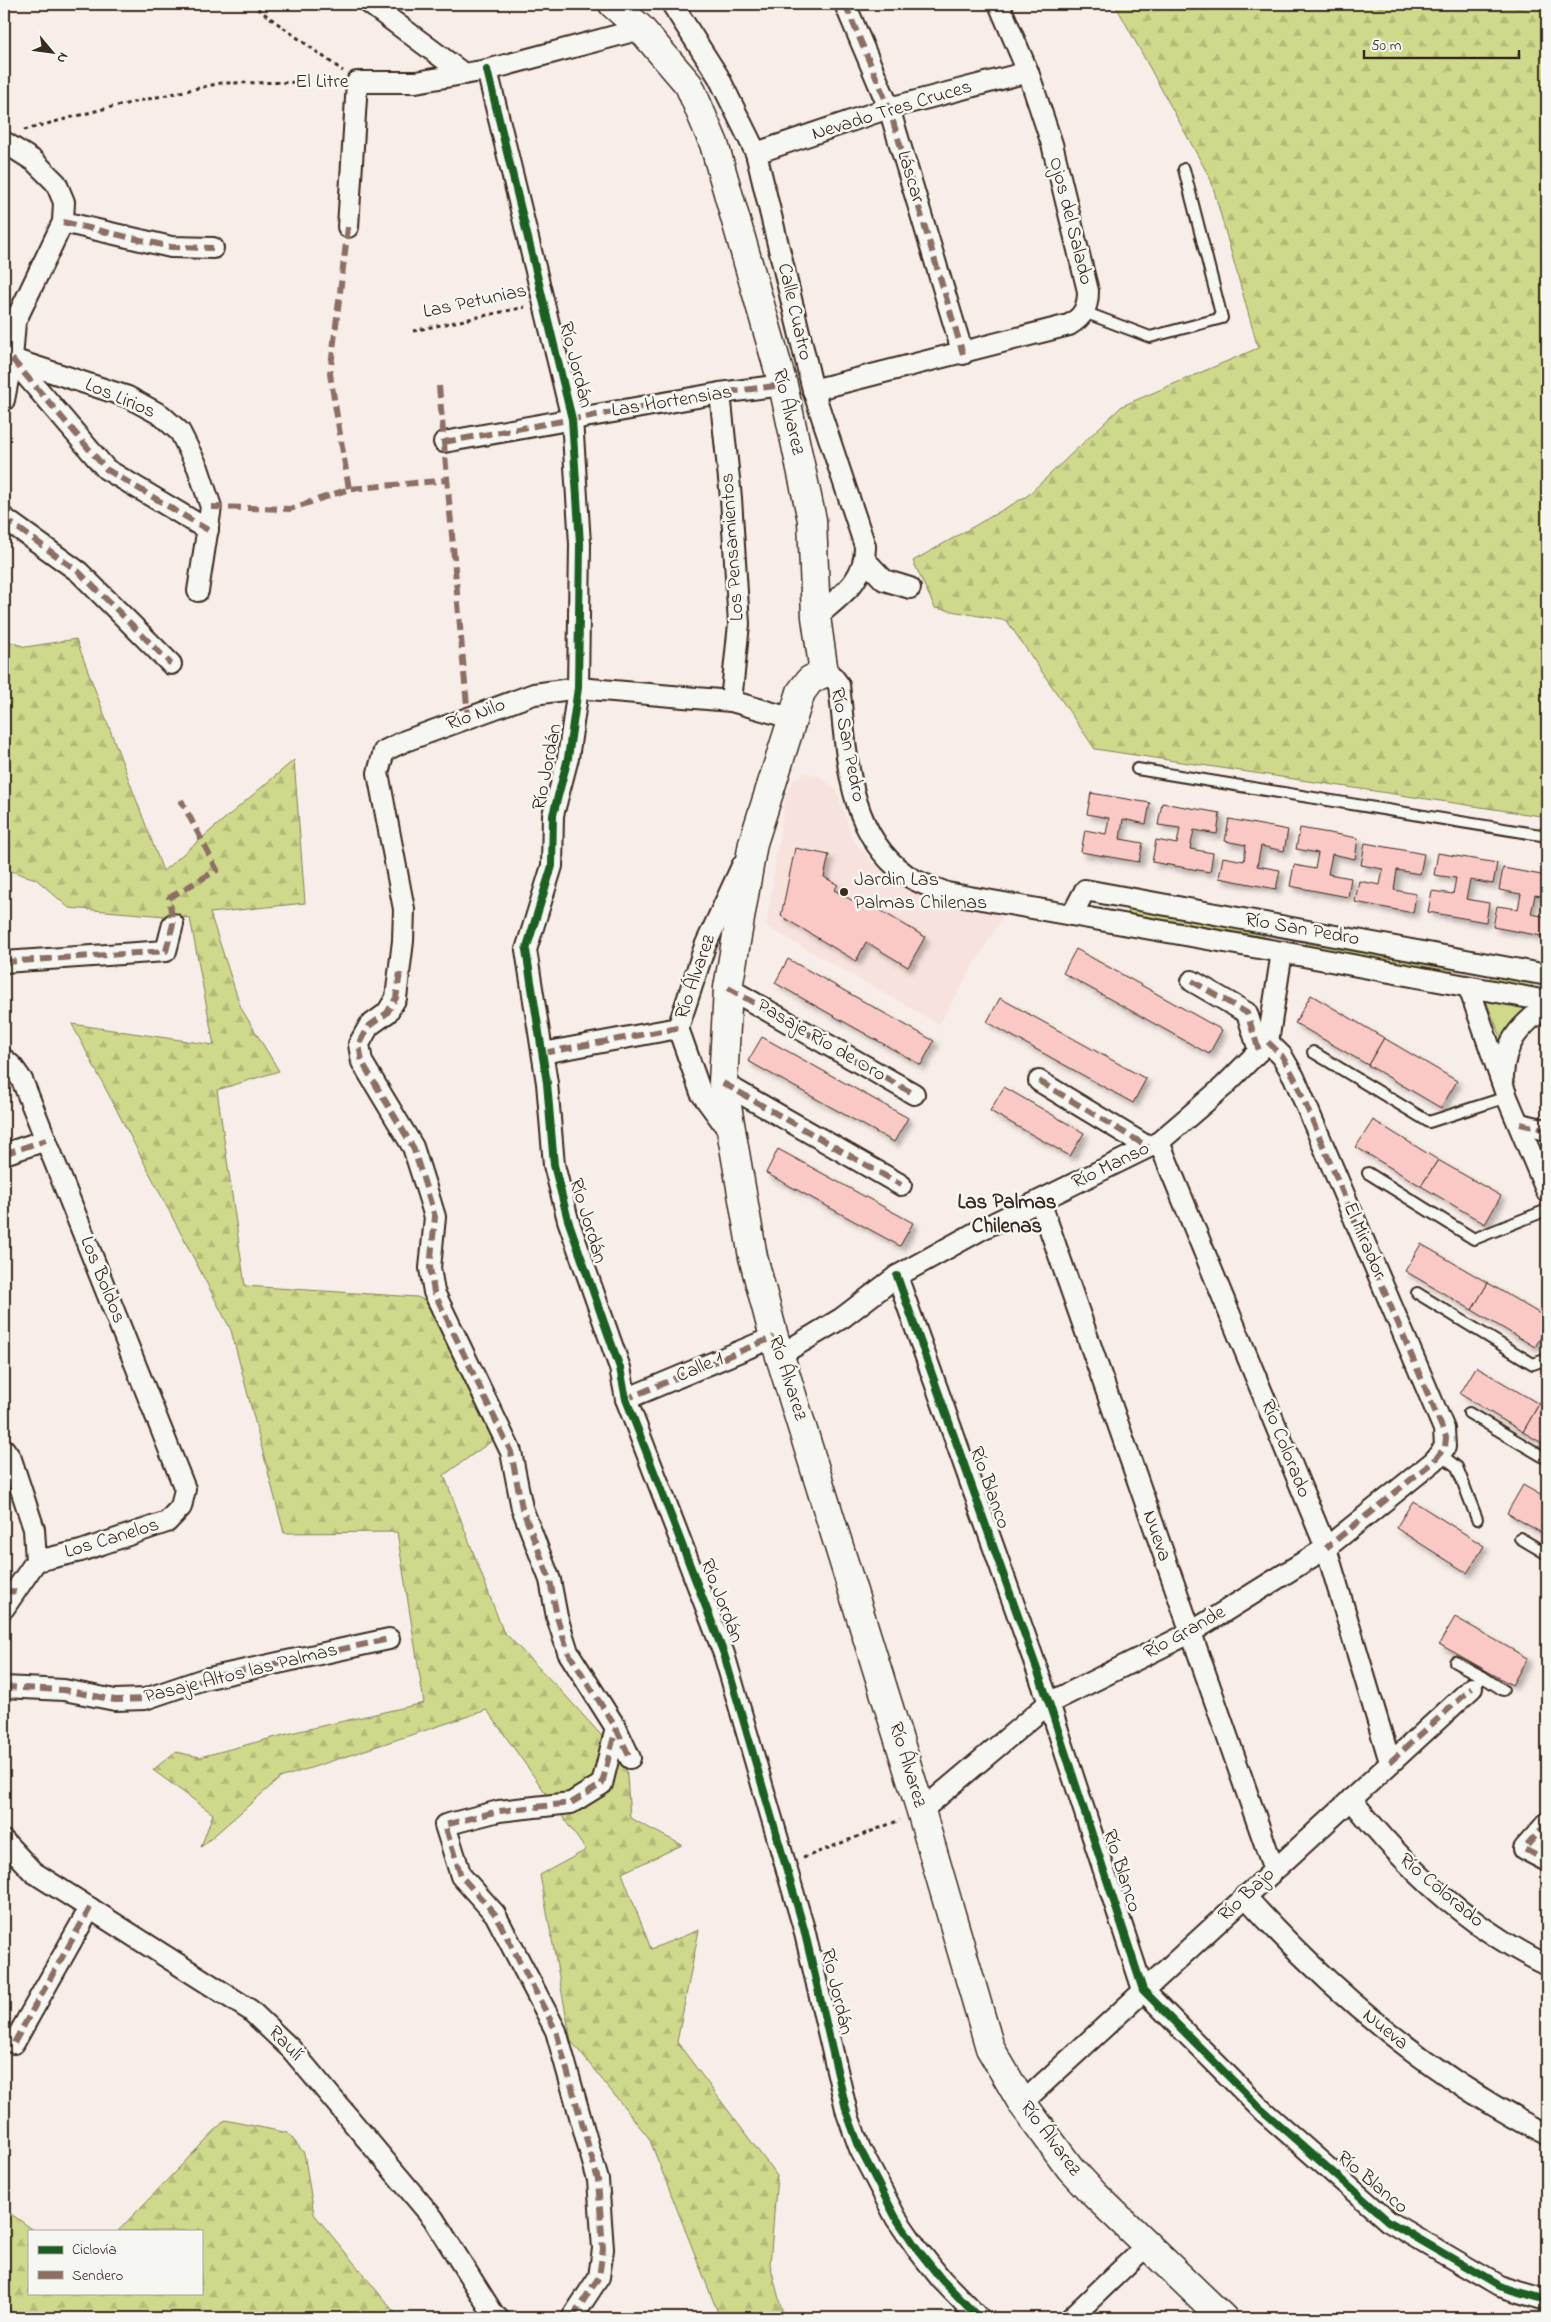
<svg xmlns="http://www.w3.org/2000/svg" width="1551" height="2322" font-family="'Indie Flower',sans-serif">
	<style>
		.built { fill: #f8e2de }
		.grass { fill: #ced98c; stroke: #848255 }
		.forest { fill: url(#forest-firs); stroke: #848255 }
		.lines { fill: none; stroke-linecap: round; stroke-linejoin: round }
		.stream { stroke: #6f909e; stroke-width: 6 }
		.building { fill: #fac9c5; stroke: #3b2a1e; filter: url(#shadow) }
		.lane-casing { stroke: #3b2a1e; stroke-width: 14 }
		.street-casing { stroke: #3b2a1e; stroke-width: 24 }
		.secondary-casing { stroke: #3b2a1e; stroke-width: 31 }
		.path { stroke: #3b2a1e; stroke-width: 3; stroke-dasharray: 4 4; stroke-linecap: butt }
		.lane { stroke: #f6f6f2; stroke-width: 10 }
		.street { stroke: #f6f6f2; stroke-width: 20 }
		.secondary { stroke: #f6f6f2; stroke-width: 28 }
		.quiet { stroke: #8d6e63; stroke-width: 6; stroke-dasharray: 12 6; stroke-linecap: butt }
		.cycleway-casing { stroke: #f6f6f2; stroke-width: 11 }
		.cycleway { stroke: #1b5e20; stroke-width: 8 }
		.poi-dot { fill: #3b2a1e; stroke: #f6f6f2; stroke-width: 2 }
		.labels { text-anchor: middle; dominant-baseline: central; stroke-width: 5; stroke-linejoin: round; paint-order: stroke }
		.street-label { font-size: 20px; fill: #3b2a1e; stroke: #f6f6f2 }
		.poi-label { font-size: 20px; fill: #3b2a1e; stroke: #f6f6f2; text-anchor: start }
		.neighbourhood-label { font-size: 21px; font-weight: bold; fill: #3b2a1e; stroke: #f6f6f2 }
	</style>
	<defs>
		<pattern id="forest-firs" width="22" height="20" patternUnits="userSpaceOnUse" patternTransform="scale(1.25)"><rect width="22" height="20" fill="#ced98c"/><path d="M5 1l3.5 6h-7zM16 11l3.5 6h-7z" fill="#b2ba78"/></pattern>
		<filter id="shadow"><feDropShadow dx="4.5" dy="4.5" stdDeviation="2.5" flood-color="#0004"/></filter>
	</defs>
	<rect width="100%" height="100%" fill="#f7ede9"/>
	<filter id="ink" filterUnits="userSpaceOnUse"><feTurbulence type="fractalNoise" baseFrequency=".02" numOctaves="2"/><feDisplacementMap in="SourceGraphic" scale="10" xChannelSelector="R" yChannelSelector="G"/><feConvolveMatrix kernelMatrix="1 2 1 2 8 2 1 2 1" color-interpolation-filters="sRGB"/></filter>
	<g filter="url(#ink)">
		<path class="built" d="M806,773L819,776L837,791L853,840L873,863L893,880L941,904L1004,914L939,1024L766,926L786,794L794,780Z"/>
		<g class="grass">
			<path d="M1129,908L1264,932L1263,938L1128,914Z"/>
			<path d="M1306,941L1452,968L1451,974L1305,947Z"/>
			<path d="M1491,976L1532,983V989L1490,981Z"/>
			<path d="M1486,1001L1528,1009L1503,1042Z"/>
		</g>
		<g class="forest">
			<path d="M1115,4H1547V817L1095,749L1007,621L935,608L913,561L1027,496L1122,406L1258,348L1211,180Z"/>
			<path d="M76,639L163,871L294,760L305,903L210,913L241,1008L279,1071L217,1090L245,1286L417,1297L436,1305L496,1438L444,1475L503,1631L565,1695L626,1763L630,1818L682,1845L622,1873L651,1949L699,1930L677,2042L777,2176L770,2264L784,2318H720L649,2138L571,2041L540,1875L586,1850L487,1710L280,1778L201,1847L213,1814L153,1770L175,1752L200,1757L295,1732L424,1703L397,1532L284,1533L231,1330L72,1024L214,1045L190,918L69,908L36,879L4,869V640L26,647Z"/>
			<path d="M225,2120L288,2133L304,2153L314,2214L399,2318H4V2209L35,2231H29V2293H201V2231H118Z"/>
		</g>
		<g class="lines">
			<path class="stream" d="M4,2307L7,2308L10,2318"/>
		</g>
		<g class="building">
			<path d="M1091,793L1150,803L1146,824L1123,819L1120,839L1143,843L1139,862L1081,852L1085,830L1106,834L1109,818L1087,814Z"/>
			<path d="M1162,803L1220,813L1217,834L1194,830L1190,849L1213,853L1210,872L1152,862L1156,840L1177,844L1180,828L1158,825Z"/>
			<path d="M1229,819L1288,830L1284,851L1261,846L1257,866L1280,870L1276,889L1219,878L1223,857L1244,861L1246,845L1225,841Z"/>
			<path d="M1300,828L1358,838L1355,859L1332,854L1328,874L1351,878L1348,897L1290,886L1294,865L1315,869L1318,853L1296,849Z"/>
			<path d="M1365,843L1424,854L1420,874L1397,870L1394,890L1416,894L1413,913L1355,902L1359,881L1380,885L1383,869L1361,865Z"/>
			<path d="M795,848L829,855L824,877L838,885L834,890L865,908L868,903L925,937L908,967L866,942L856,961L781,916Z"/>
			<path d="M1438,853L1497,863L1493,884L1470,880L1466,899L1489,903L1486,922L1428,912L1432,891L1453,894L1456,878L1434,875Z"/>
			<path d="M1503,868L1547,876V897L1535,895L1531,914L1547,917V937L1493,927L1497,906L1518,909L1521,894L1499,890Z"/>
			<path d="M1076,949L1222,1030L1209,1054L1063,973Z"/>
			<path d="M788,959L934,1041L921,1065L775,983Z"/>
			<path d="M1311,995L1384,1038L1368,1065L1295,1023Z"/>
			<path d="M1000,998L1146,1079L1133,1103L987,1022Z"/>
			<path d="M762,1037L908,1118L894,1142L748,1061Z"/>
			<path d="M1384,1038L1457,1081L1441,1108L1368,1065Z"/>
			<path d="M1004,1087L1084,1133L1070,1156L990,1111Z"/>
			<path d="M1373,1120L1438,1160L1421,1186L1356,1147Z"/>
			<path d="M778,1149L913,1223L900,1246L766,1173Z"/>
			<path d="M1438,1160L1501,1196L1485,1224L1421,1186Z"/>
			<path d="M1421,1244L1488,1283L1472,1310L1405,1271Z"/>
			<path d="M1488,1283L1547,1318V1327L1535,1347L1472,1310Z"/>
			<path d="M1476,1367L1539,1404L1523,1432L1460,1394Z"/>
			<path d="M1539,1404L1547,1409V1446L1523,1432Z"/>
			<path d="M1523,1485L1547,1499V1536L1507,1513Z"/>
			<path d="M1413,1501L1484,1546L1467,1573L1396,1528Z"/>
			<path d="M1455,1617L1527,1658L1512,1685L1439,1644Z"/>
		</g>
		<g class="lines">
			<g class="lane-casing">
				<g id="lane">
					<path d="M1084,312L1150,337L1222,318L1184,169"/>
					<path d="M1137,769L1547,836"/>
					<path d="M1313,1052L1429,1122L1507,1097"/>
					<path d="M1368,1173L1474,1239L1547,1210"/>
					<path d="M1417,1293L1533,1364L1547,1359"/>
					<path d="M1469,1413L1547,1459"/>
					<path d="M1440,1454L1457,1467L1477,1519"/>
					<path d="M1520,1538L1547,1554"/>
					<path d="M1455,1662L1483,1677"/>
					<path d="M1472,1688L1483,1677L1503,1690"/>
				</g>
			</g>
			<g class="street-casing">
				<g id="street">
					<path d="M370,4L464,74"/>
					<path d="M672,4L718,76L756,153L813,390L865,546C866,581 840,596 816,617"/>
					<path d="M845,4L889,108L963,354"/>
					<path d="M487,70L572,419L580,544L578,688L568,758L553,815L552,866L526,950L547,1083L554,1165L568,1220L620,1368L626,1399L724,1654L804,1929L847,2113L860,2149L896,2218L918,2250L942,2280L979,2318"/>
					<path d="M4,142L34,161L56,183L64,202L63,222L15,322L12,359L4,400"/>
					<path d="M756,153L889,108L1028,72"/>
					<path d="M63,222L171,247L213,248"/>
					<path d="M348,227L357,82H416L487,70L641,29"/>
					<path d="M12,359L128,397L161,415L180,432L198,468L211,507L198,591"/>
					<path d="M12,359L106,469L208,530"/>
					<path d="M813,390L1069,325C1083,317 1088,308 1088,291L1052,144L1028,72L999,4"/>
					<path d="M720,393L731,498L739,624L731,701"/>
					<path d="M444,442L720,393L783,385"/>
					<path d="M4,518L79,572L171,664"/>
					<path d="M865,560L884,580L910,588"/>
					<path d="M824,673L833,677L839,685C847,751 846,831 905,874C916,883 933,887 947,893L1282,952L1547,1001"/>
					<path d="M1072,915L1085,890L1547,975"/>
					<path d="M4,962L166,951L173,924"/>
					<path d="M1192,981L1247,1013L1259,1051"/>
					<path d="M728,988L914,1094"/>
					<path d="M1469,988L1507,1097L1547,1192"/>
					<path d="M543,1053L678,1028"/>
					<path d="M4,1059L12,1066L22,1080L185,1489L181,1507L167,1522L81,1551L36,1561"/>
					<path d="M1503,1077C1504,1043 1520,1025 1547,1006"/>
					<path d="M1039,1081L1148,1147"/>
					<path d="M723,1083L901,1185"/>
					<path d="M1520,1124L1547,1130"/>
					<path d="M729,1131L701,1093L678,1028L705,946L742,866"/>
					<path d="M1159,1142L1326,1548L1390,1762"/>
					<path d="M4,1154L46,1140"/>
					<path d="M1040,1201L1274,1870"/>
					<path d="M897,1276L1049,1703L1143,1990L1262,2110L1388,2221L1499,2286L1547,2300"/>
					<path d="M780,1355L842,1318L897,1276L982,1229L1159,1142L1223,1087L1268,1042L1282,952"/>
					<path d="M626,1399L774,1337"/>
					<path d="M4,1449L11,1459L34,1529L36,1561L4,1608"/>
					<path d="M4,1687L64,1690L115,1700L145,1699L204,1679L389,1639"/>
					<path d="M630,1758L616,1728L568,1652L557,1617L550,1580L522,1508L511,1452L434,1292L430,1268L435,1217L428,1194L413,1147L362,1062L359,1044L369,1026L387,1013L396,998L403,941L404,909L378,773L384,751L405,741L534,694L578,688L731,701L794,719"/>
					<path d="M1351,1799C1405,1867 1467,1927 1547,1965"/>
					<path d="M921,1811L1049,1703L1190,1633L1326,1548L1434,1461L1445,1447L1444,1429L1294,1077L1282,1056L1268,1042"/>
					<path d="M1547,1823L1524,1849L1547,1861"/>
					<path d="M4,1841L33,1872L250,2010L291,2049L433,2218L494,2315L498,2318"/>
					<path d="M1245,1896C1332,1993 1431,2076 1547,2135"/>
					<path d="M14,2043L90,1908"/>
					<path d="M1022,2103L1472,1688"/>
					<path d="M572,2318L599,2277L603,2249L598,2180L556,2031L495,1914L461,1876L445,1825L499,1811L571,1803L602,1784L616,1728"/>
					<path d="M1071,2318L1148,2244"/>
				</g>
			</g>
			<g class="secondary-casing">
				<path id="secondary" d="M613,4L641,29L689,85L714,144L783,385L812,520L816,617L824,673L810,680L801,692L753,843L728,988L723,1083L753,1257L774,1337L921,1811L990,2048L1022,2103L1070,2168L1095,2195L1223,2318"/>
			</g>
			<g class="path">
				<path d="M251,4L343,71"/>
				<path d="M24,130L103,109L221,83L337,82"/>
				<path d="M413,331L525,307"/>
				<path d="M803,1858L900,1820"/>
			</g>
			<use href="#lane" class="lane"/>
			<use href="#street" class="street"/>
			<use href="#secondary" class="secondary"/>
			<g class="quiet">
				<path d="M845,4L889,108L963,354"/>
				<path d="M63,222L171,247L213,248"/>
				<path d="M348,227L330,374L349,489"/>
				<path d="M12,359L106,469L208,530"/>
				<path d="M439,386L468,718"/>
				<path d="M444,442L720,393L783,385"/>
				<path d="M211,507L290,509L349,489L448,480"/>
				<path d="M4,518L79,572L171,664"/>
				<path d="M4,962L166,951L173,924L169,898L217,870L181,800"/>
				<path d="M400,973L396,998L387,1013L369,1026L359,1044L362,1062L413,1147L428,1194L435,1217L430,1268L434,1292L511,1452L522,1508L550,1580L557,1617L568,1652L616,1728L630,1758"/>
				<path d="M1192,981L1247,1013L1259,1051"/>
				<path d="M728,988L914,1094"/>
				<path d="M1268,1042L1282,1056L1294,1077L1446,1437L1445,1447L1434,1461L1326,1548"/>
				<path d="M543,1053L678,1028"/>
				<path d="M1039,1081L1148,1147"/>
				<path d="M723,1083L901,1185"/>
				<path d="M1520,1124L1547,1130"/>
				<path d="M4,1154L46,1140"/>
				<path d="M625,1396L626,1399L774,1337"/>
				<path d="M4,1590L16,1592"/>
				<path d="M4,1687L64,1690L115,1700L145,1699L204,1679L389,1639"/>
				<path d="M1390,1762L1472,1688"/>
				<path d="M1547,1823L1524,1849L1547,1861"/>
				<path d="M14,2043L90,1908"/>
				<path d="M572,2318L599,2277L603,2249L598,2180L556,2031L495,1914L461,1876L445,1825L499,1811L571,1803L602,1784L616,1728"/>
			</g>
			<g class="cycleway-casing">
				<g id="cycleway">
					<path d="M487,70L572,419L580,544L578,688L568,758L553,815L552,866L526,950L547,1083L554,1165L568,1220L620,1368L626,1399L724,1654L804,1929L847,2113L860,2149L896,2218L918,2250L942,2280L979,2318"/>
					<path d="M897,1276L1049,1703L1143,1990L1262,2110L1388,2221L1499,2286L1547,2300"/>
				</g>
			</g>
			<use href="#cycleway" class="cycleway"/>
		</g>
	</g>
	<circle class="poi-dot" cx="844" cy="892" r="5"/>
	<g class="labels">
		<g class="street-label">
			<text x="322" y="82">El Litre</text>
			<text transform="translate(892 111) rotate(-17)">Nevado Tres Cruces</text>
			<text transform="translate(910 177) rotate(73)">Láscar</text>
			<text transform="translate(1070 221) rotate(76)">Ojos del Salado</text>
			<text transform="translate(475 302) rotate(-12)">Las Petunias</text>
			<text transform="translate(794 312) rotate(77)">Calle Cuatro</text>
			<text transform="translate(575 365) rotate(76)">Río Jordán</text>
			<text transform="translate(120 399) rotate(23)">Los Lirios</text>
			<text transform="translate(672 402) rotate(-9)">Las Hortensias</text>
			<text transform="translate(788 412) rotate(77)">Río Álvarez</text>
			<text transform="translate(733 547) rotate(-94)">Los Pensamientos</text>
			<text transform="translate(476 715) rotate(-20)">Río Nilo</text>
			<text transform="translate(847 745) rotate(79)">Río San Pedro</text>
			<text transform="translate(548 767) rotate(-79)">Río Jordán</text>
			<text transform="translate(1302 930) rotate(10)">Río San Pedro</text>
			<text transform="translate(696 977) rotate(-71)">Río Álvarez</text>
			<text transform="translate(821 1041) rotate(30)">Pasaje Río de Oro</text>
			<text transform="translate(1111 1166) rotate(-26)">Río Manso</text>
			<text transform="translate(587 1221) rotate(73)">Río Jordán</text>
			<text transform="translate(1364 1241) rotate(67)">El Mirador</text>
			<text transform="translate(102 1280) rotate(68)">Los Boldos</text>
			<text transform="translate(700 1368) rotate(-23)">Calle 1</text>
			<text transform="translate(787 1378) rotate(72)">Río Álvarez</text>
			<text transform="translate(1285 1449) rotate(68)">Río Colorado</text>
			<text transform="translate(989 1488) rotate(70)">Río Blanco</text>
			<text transform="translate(1156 1536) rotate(71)">Nueva</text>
			<text transform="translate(112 1539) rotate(-17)">Los Canelos</text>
			<text transform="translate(721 1601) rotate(69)">Río Jordán</text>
			<text transform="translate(1185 1633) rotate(-29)">Río Grande</text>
			<text transform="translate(241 1674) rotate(-14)">Pasaje Altos las Palmas</text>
			<text transform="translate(907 1765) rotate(73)">Río Álvarez</text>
			<text transform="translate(1121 1871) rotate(72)">Río Blanco</text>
			<text transform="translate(1441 1891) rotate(40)">Río Colorado</text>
			<text transform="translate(1247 1895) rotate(-43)">Río Bajo</text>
			<text transform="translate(836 1992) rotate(77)">Río Jordán</text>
			<text transform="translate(1385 2030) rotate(39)">Nueva</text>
			<text transform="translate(285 2044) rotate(46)">Raulí</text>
			<text transform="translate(1050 2139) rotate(53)">Río Álvarez</text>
			<text transform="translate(1372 2183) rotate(40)">Río Blanco</text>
		</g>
		<g class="poi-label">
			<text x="854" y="880">Jardin Las<tspan x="854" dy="23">Palmas Chilenas</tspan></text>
		</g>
		<g class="neighbourhood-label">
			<text x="1007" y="1203">Las Palmas<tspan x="1007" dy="24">Chilenas</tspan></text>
		</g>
	</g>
	<rect width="1551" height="2322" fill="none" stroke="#f6f6f2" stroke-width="20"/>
	<rect x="10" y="10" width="1531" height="2302" fill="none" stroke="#3b2a1e" stroke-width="2" filter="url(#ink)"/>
	<rect x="28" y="2230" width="175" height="65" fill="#f6f6f2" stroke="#aba49d"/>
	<rect x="38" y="2246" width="25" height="8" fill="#1b5e20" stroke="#aba49d"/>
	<text x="72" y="2254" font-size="15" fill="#3b2a1e">Ciclovía</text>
	<rect x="38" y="2271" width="25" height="8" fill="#8d6e63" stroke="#aba49d"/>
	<text x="72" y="2280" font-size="15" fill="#3b2a1e">Sendero</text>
	<g transform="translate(52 52) rotate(119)" stroke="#f6f6f2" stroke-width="4" paint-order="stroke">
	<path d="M0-4L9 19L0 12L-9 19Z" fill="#3b2a1e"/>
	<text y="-8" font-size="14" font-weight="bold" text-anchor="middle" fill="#3b2a1e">N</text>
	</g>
	<path d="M1364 50v8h155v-8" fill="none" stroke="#3b2a1e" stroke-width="2.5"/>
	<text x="1371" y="50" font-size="15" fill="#3b2a1e" stroke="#f6f6f2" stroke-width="4" paint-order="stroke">50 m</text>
</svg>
